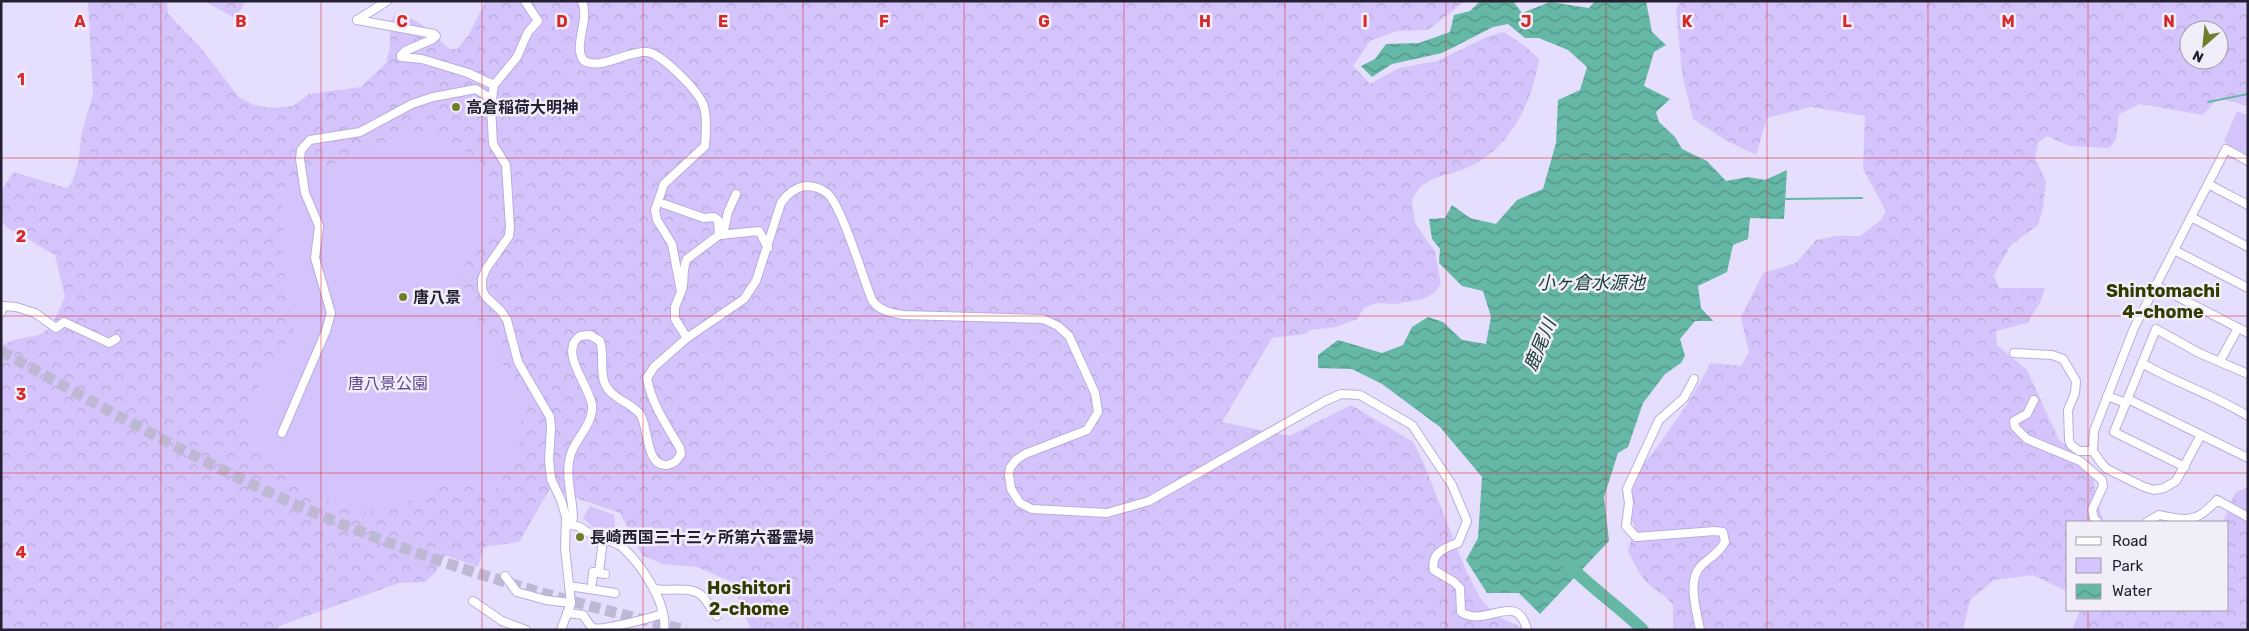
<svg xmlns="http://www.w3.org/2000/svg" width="2249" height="631" font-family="Rubik,'Noto Sans JP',sans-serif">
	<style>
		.forest { fill: url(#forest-crowns); fill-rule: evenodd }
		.park { fill: #d5c4fc }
		.water { fill: url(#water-waves) }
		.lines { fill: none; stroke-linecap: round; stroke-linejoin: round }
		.stream { stroke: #65b7a6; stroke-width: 2 }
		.river { stroke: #65b7a6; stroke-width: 12 }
		.highway-tunnel { stroke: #bfb8d4; stroke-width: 11; stroke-dasharray: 11 5.5; stroke-linecap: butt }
		.minor-casing { stroke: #bbacde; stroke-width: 10 }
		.minor { stroke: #fff; stroke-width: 8 }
		.grid { fill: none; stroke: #d62828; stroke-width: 1; stroke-opacity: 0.55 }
		.poi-dot { fill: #707e2c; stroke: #f1eef9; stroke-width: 2 }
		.labels { text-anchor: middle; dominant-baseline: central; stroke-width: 5; stroke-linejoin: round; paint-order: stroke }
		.poi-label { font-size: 16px; font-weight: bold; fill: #251f32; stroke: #f1eef9; text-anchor: start }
		.park-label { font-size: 16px; fill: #60468e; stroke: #f1eef9 }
		.water-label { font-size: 18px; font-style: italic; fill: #194038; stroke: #f1eef9 }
		.neighbourhood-label { font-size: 18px; font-weight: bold; fill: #333b00; stroke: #f1eef9 }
		.grid-label { font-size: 16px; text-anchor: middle; font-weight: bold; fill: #d62828; stroke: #f1eef9; stroke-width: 5; stroke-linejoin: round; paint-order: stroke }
	</style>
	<defs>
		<pattern id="forest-crowns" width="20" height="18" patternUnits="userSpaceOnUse" patternTransform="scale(1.25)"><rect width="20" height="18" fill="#d5c4fc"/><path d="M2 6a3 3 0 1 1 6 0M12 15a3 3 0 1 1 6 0" fill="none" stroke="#b7a8d8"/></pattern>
		<pattern id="water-waves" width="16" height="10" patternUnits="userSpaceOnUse" patternTransform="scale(1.25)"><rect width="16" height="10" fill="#65b7a6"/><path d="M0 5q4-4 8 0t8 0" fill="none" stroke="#539488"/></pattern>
	</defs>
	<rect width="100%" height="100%" fill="#e6defd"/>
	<g class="forest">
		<path d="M88,1H167L168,14L201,48L239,97L254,105L273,108L293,106L309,94L361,87L386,63L390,47V24L394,16C418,14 432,35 450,49H457L468,36L486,1H1465L1428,30L1397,31L1370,41L1353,66L1370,84L1399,68L1437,61L1489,36L1504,32L1525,46L1539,59C1532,103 1511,147 1469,167C1455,174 1435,175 1423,185C1418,188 1415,196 1412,200L1415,223L1435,252L1441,284L1434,293L1423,299L1395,304L1377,303L1364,308L1357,319L1336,327L1310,330L1305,334L1272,338L1222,422L1289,436L1351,405L1413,442L1424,464L1467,573L1481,599L1497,616L1527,630H751L732,582L697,567L662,564L642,555L620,513L550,489L519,542L484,547L478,567L445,555L435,573L425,582L399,583L279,626L276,630H1V346L13,340L39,335L51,327L65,297L55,255L6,227L1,220V192L13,172L67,188L72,182L78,164L82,132L93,94Z"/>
		<path d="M204,1H244C244,9 238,13 233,17Z"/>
		<path d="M1681,1H2248V106L2218,98L2203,115L2140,104L2119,114L2116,140L2109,148L2070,146L2047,136L2038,143L2035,158L2046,181L2043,208L2038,225L2011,245L1994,275L1999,288H2045L2040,303L2027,323L1996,331L1997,345L2027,370L2059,440L2092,464L2096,499L2104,522H2068V592L2033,575L1994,580L1970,600L1963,630H1673V605C1667,597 1660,593 1652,587C1641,579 1634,563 1628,551L1635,525L1627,512L1636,473L1657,447L1688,403L1711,363L1741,366L1749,353L1741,317L1763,273L1796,263L1816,240L1837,236H1860L1880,221L1886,211L1863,169L1865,116L1811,107L1767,118L1756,155L1727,141L1693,119L1682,73L1676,10ZM2189,30H2219V60H2189Z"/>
		<path d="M2248,487V630H2072L2080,610H2228V522H2223L2235,493Z"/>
	</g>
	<g class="park">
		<path d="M2237,111L2246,115L2248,120V155L2224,142Z"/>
		<path d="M420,130L472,155L484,165L494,225L459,273L478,321L524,400L519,447L494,493L441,478L397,509L355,512L292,485L253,440L248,411L265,371L294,330L285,289L282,188L337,162Z"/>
		<path d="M590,506L614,515L616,532L596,530L583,518Z"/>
	</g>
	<path class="water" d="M1480,1H1513L1522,13L1550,2L1589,8L1595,1H1646L1652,32L1666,45L1654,52L1644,86L1670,99L1656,112L1659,122L1675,137L1682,149L1707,161L1726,181L1748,177L1765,180L1787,170L1784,219L1750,218L1748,239L1733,245L1727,272L1698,286L1701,308L1713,321H1695L1680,339L1685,356L1681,363L1665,374L1643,403L1628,447L1618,453L1604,497L1609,541L1540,614L1519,593H1487L1466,560L1478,538L1482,477L1440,427L1382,384L1352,369L1318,368V355L1338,340L1382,353L1403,345L1412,327L1428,317L1443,322L1462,340L1486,344L1491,317L1483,291L1462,286L1439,263L1440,249L1432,239L1429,219L1445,218L1452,205L1470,218L1496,224L1517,200L1543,189L1556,143L1558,100L1580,90L1587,67L1568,50L1539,38H1525L1508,24L1493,27L1442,53L1392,64L1372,77L1361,66L1375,59L1386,44L1419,43L1450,32L1454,15L1470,11Z"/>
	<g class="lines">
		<g class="stream">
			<path d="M2208,102L2248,94"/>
			<path d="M1786,199L1862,198"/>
		</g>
		<path class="river" d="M1566,562C1590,587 1618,606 1643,630"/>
		<path class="highway-tunnel" d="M1,351C101,407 201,463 306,509C427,562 557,600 686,630"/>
		<g class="minor-casing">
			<g id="minor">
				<path d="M525,1L538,21L528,32L517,57L494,85L491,106L493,144L506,165L510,227L509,236L486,269L482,279V289L485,296L501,311L507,320L518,362L550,417L551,428L549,460L551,479L561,500L566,517L565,548L571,603L561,630"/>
				<path d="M357,20L434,34L436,36L433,39L405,51L401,55V57L422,59L468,73L494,85"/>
				<path d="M357,20L387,1"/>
				<path d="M2208,184L2248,205"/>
				<path d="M664,204L704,218L714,217L718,220L719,235"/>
				<path d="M2191,217L2248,247"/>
				<path d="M723,235L728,212L736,194"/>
				<path d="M2174,250L2248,288"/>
				<path d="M2155,285L2248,333"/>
				<path d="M681,292C686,281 681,270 687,259L719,235L759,231L768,248"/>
				<path d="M1,313L3,306L16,307L35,313L56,328L64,322L109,343L116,339"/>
				<path d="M687,338L744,299L756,281L781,203C787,194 794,188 805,186C813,186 821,188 827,193C842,206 863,278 872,300C879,311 892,313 903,315L1043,319L1058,326L1069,336L1095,393L1098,412L1087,430L1025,454L1016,460L1010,468L1009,475L1011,489L1020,503L1032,509L1107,513L1149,501L1325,401L1341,394L1360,395L1412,425L1452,485L1467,521L1458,543C1445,548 1430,553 1434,570L1454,582L1460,588L1461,612C1486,629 1517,589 1527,630"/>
				<path d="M2014,353L2052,355L2063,359L2076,381L2075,393L2068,410L2069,440L2071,445L2079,451H2093"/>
				<path d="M2220,361L2238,328"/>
				<path d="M2142,363C2176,383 2214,395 2248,416"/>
				<path d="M1694,379L1684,398L1659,420L1627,489L1629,503L1626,526L1636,537L1715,531L1723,532L1725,542C1718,555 1709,557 1700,567C1687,582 1697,612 1700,630"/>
				<path d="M2107,396L2126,403"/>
				<path d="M2128,399L2248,458"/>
				<path d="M2034,400L2027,414L2014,421L2015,427L2027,439L2080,461L2102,480L2103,486L2092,510L2094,518L2098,522"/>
				<path d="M282,433L326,331L331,313L315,258L319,226L305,193L300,159L301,150L310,140L360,132L412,104L433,97L476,89L487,96L491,106"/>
				<path d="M2201,435L2176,481L2164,488L2154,490L2144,487L2107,469L2102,464L2093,451L2094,431L2134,328L2226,149L2248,161"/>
				<path d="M2185,467L2114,432L2156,329L2199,353L2248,374"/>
				<path d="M2147,522L2159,515C2189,521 2196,523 2217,500L2248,517"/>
				<path d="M566,525L573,519C573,496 563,472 572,451C578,437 594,421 592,405C589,385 558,351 580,336L590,335L600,341C605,355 599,371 605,384C612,399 630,402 640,414C649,426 645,467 667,465C675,464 677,460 681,454L680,448C667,426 651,403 647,378L654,367L687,338L675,319V307L681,292L672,244L657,220L655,210L664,184L705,146C706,134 707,118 704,107C700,92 662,54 647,52C628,50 599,72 583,60C573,44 590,21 582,1"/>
				<path d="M566,525C580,524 583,530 594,536C603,540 616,541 623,548C641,564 668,604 664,630"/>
				<path d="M599,572L603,539"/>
				<path d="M505,576L517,592L546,600L571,603"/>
				<path d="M592,583L593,572L605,574"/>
				<path d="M569,586L615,593"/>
				<path d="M654,589C669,592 691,585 702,596C709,602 710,610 717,616"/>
				<path d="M473,601L502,621L526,630"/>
				<path d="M567,613L583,615C586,619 589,625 593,628C602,631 650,618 662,614"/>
			</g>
		</g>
		<use href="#minor" class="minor"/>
	</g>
	<path class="grid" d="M161,1V630M321,1V630M482,1V630M643,1V630M803,1V630M964,1V630M1124,1V630M1285,1V630M1446,1V630M1606,1V630M1767,1V630M1928,1V630M2088,1V522M1,158H2248M1,316H2248M1,473H2248M2088,610V630"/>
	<g class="poi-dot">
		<circle cx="456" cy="107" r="5"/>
		<circle cx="403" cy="297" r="5"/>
		<circle cx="580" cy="537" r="5"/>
	</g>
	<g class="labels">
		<g class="poi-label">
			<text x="466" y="107">高倉稲荷大明神</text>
			<text x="413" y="297">唐八景</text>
			<text x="590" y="537">長崎西国三十三ヶ所第六番霊場</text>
		</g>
		<g class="park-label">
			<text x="388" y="383">唐八景公園</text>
		</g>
		<g class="water-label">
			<text x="1591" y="283">小ヶ倉水源池</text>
			<text transform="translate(1540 345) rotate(-67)">鹿尾川</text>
		</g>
		<g class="neighbourhood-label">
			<text x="2163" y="291">Shintomachi<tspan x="2163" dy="21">4-chome</tspan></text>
			<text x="749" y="588">Hoshitori<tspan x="749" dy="21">2-chome</tspan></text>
		</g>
	</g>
	<g class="grid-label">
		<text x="80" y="27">A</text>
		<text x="241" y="27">B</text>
		<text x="402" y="27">C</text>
		<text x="562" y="27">D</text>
		<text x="723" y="27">E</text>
		<text x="884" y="27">F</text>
		<text x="1044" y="27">G</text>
		<text x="1205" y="27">H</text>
		<text x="1365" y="27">I</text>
		<text x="1526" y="27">J</text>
		<text x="1687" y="27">K</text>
		<text x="1847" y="27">L</text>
		<text x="2008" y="27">M</text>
		<text x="2169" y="27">N</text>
		<text x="21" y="85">1</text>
		<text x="21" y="242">2</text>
		<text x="21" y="400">3</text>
		<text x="21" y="558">4</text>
	</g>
	<rect width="2249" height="631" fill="none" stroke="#251f32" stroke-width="5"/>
	<rect x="2066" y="521" width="162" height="90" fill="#f1eef9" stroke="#9f9ba9"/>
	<rect x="2076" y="537" width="25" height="8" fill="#ffffff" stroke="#9f9ba9"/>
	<text x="2112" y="546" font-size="15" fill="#251f32">Road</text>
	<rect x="2076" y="558" width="25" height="15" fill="#d5c4fc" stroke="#9f9ba9"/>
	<text x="2112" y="571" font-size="15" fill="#251f32">Park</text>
	<rect x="2076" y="584" width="25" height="15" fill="url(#water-waves)" stroke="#9f9ba9"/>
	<text x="2112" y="596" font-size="15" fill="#251f32">Water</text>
	<g transform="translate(2204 45) rotate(207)"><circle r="24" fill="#f1eef9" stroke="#9f9ba9"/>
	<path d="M0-4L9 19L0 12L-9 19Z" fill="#707e2c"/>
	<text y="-8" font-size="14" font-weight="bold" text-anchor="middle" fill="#251f32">N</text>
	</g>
</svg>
